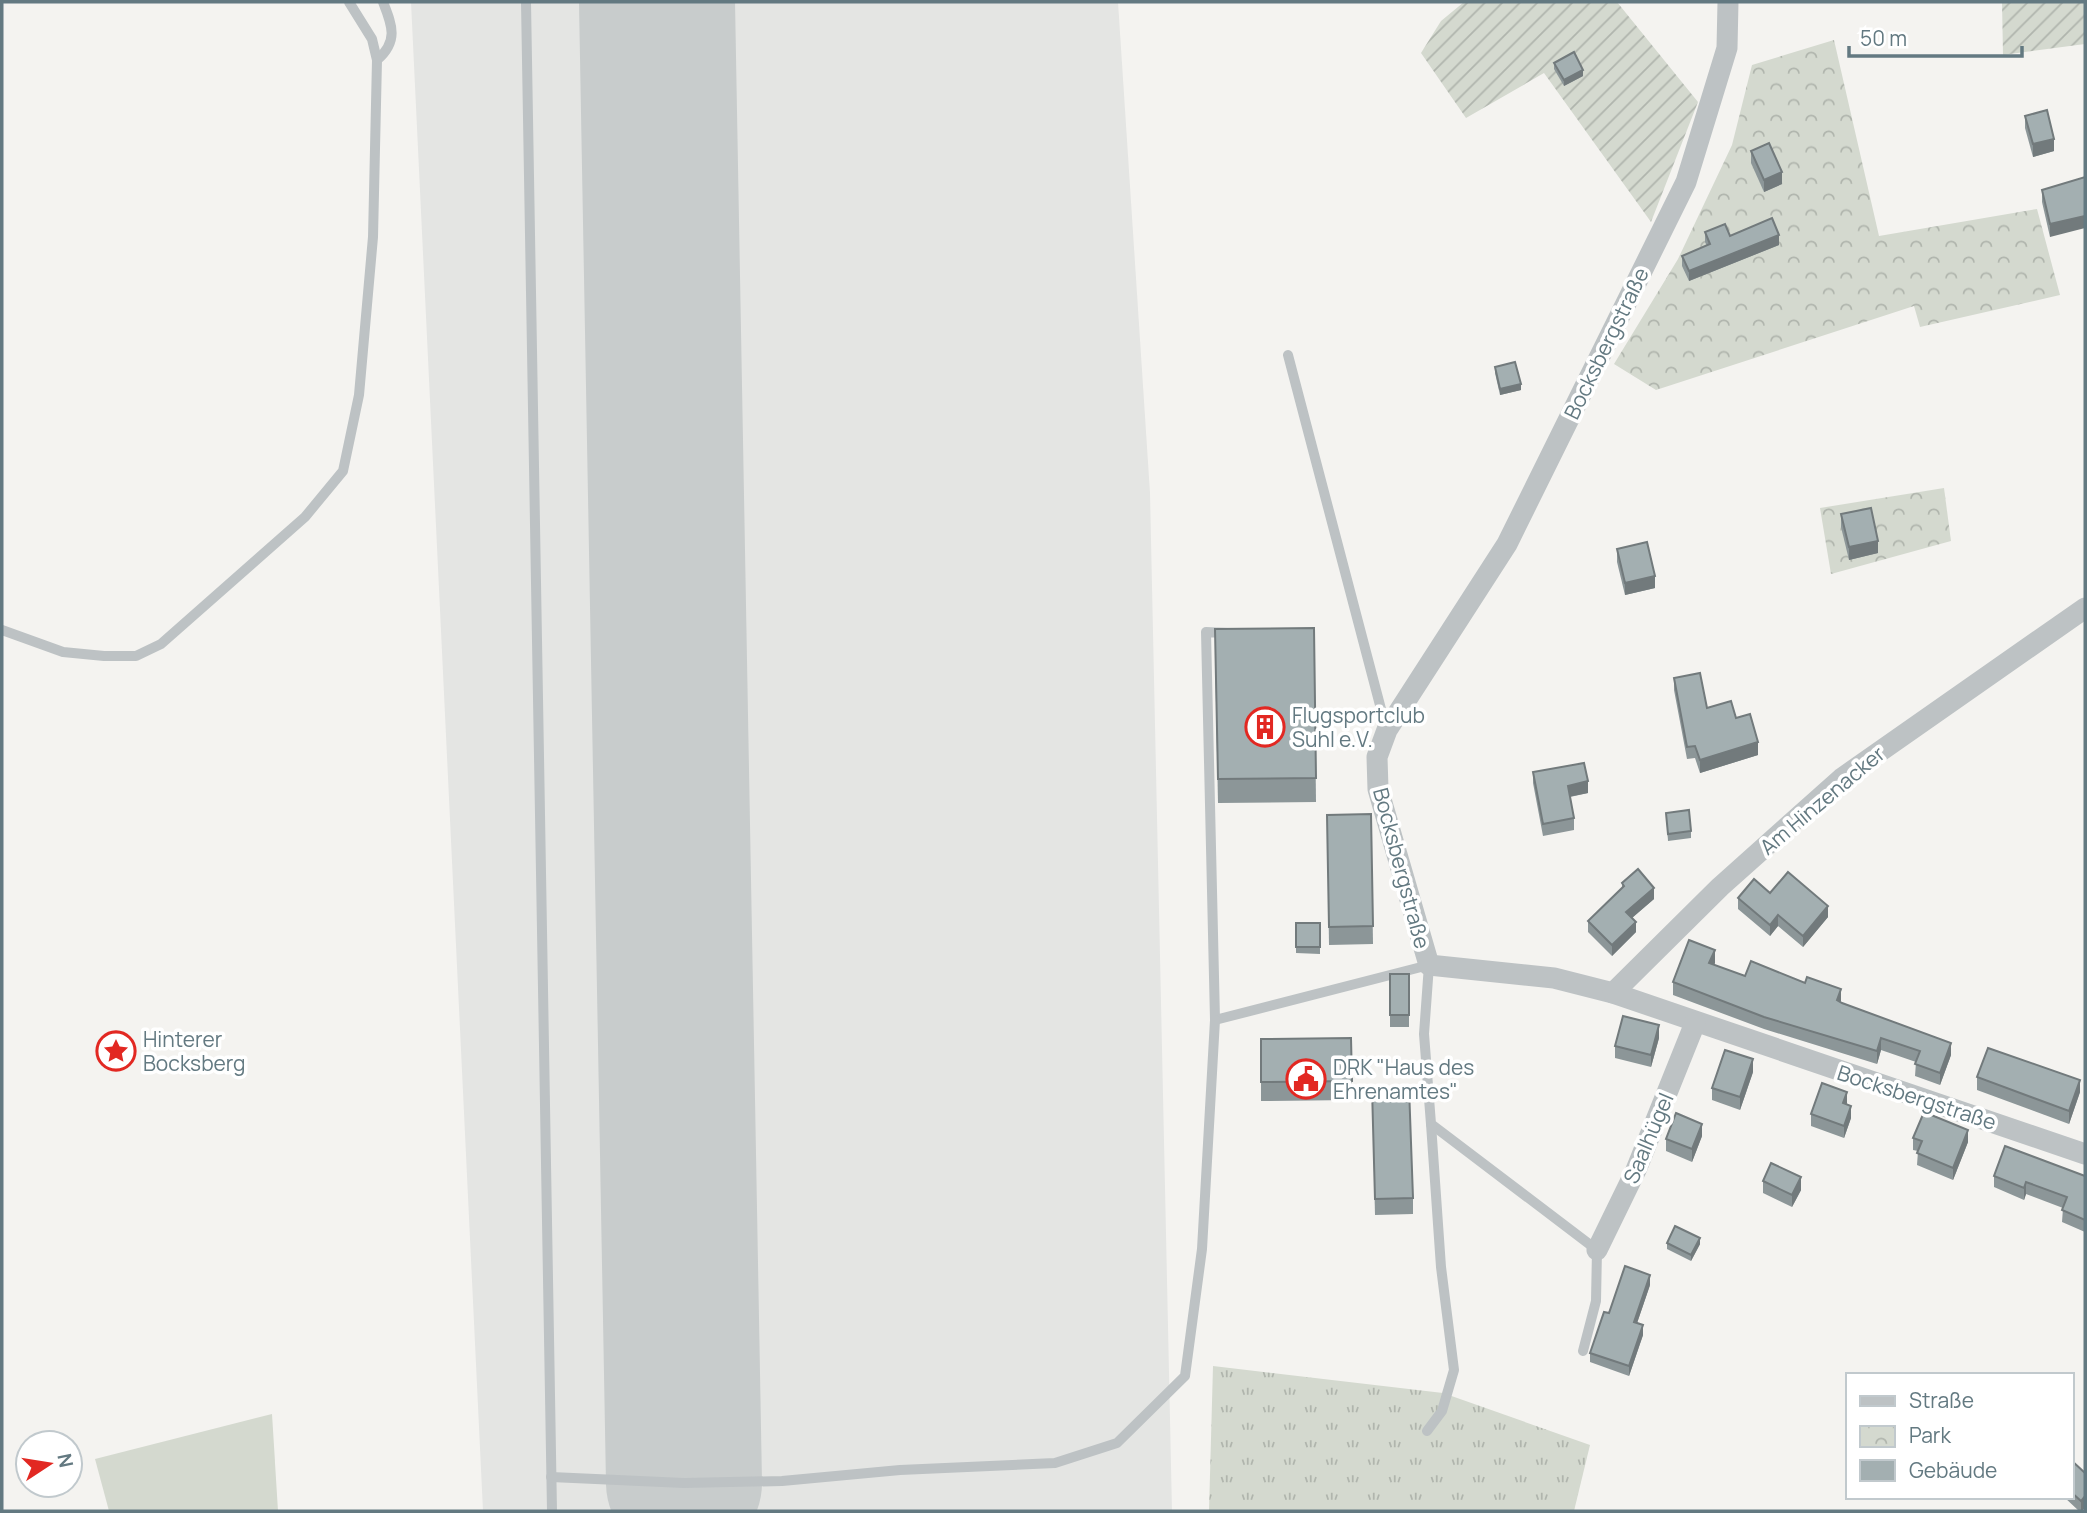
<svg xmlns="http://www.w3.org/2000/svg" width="2087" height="1513" font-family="Manrope,sans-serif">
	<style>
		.built { fill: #e4e5e3 }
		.grass { fill: url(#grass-tufts) }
		.park { fill: url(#park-crowns) }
		.garden { fill: url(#garden-furrows) }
		.pitch { fill: #d4d9cf }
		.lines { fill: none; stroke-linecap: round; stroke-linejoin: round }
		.runway { stroke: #c8cccc; stroke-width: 156 }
		.lane { stroke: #bdc2c4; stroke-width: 10 }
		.street { stroke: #bdc2c4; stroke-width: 21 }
		.wall { fill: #8c9698 }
		.shaded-wall { fill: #727a7c }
		.building { fill: #a3afb1; stroke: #727a7c; stroke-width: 2 }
		.labels { text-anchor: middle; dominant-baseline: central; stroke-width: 7; stroke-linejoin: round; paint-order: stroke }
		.street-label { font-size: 21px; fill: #637981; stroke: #fff }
		.poi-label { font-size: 21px; fill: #637981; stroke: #fff; text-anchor: start }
	</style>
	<defs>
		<pattern id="grass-tufts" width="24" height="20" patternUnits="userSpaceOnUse" patternTransform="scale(1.75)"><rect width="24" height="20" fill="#d4d9cf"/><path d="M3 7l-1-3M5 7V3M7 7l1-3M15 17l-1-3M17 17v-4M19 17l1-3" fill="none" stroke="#b0b5ad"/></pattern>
		<pattern id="park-crowns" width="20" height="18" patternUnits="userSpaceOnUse" patternTransform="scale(1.75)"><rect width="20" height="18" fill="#d4d9cf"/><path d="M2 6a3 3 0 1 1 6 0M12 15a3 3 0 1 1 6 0" fill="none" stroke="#b0b5ad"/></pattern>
		<pattern id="garden-furrows" width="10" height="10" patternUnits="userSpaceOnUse" patternTransform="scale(1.75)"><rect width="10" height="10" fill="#d4d9cf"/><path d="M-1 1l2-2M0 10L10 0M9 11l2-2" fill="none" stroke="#b0b5ad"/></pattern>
	</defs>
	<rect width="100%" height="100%" fill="#f4f3f0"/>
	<path class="built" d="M411,2H1118L1150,493L1172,1511H483Z"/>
	<path class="grass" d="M1213,1366L1443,1393L1590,1445L1574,1511H1209Z"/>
	<g class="park">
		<path d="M1834,40L1879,236L2037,209L2060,295L1920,327L1914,306L1656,390L1614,364L1678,259L1732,145L1752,65Z"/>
		<path d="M1944,488L1951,541L1831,574L1820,508Z"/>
	</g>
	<g class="garden">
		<path d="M1464,2H1617L1698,102L1651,222L1544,73L1466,118L1421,53L1441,21Z"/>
		<path d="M2002,2H2085V44L2003,55Z"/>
	</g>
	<path class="pitch" d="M272,1414L278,1511H109L95,1459Z"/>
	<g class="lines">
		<path class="runway" d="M657,2L684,1483"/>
		<g class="lane">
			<path d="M349,2L372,39L377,60"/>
			<path d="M526,2L552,1511"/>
			<path d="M1288,355L1386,728"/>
			<path d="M2,630L63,652L104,656H136L161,644L305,517L343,471L359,395L373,237L377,60C399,41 392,25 383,2"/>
			<path d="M1227,633L1206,632L1215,1020L1429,965L1424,1034L1431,1124L1597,1250L1596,1301L1583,1351"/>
			<path d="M1427,1431L1442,1411L1454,1370L1441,1267L1431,1124"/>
			<path d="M551,1477L684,1483L782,1481L900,1470L1055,1463L1117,1443L1185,1376L1202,1249L1215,1020"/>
		</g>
		<g class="street">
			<path d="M1728,2L1727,48L1686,182L1507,544L1387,730L1377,757L1378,789L1429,965L1554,978L1613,993L2085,1154"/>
			<path d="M1613,993L1720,887L1842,778L2085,608"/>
			<path d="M1597,1250L1636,1170L1695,1023"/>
		</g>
	</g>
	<g class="wall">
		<path d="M1554,63L1583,76L1564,86L1554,69Z"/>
		<path d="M2025,116L2054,151L2033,157L2025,128Z"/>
		<path d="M1751,151L1782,184L1764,192L1751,163Z"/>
		<path d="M2085,177L2050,237L2042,202V190Z"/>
		<path d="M1705,232L1730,236L1779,245L1689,281L1682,266V256L1707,246L1705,242Z"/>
		<path d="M1495,367L1521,390L1500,395L1495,373Z"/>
		<path d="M1841,514L1878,553L1849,560L1841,527Z"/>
		<path d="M1617,549L1655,588L1625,595L1617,562Z"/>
		<path d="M1314,628L1316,802L1218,803L1215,653Z"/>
		<path d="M1674,678L1707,708L1758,755L1700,773L1695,758L1687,759L1674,690Z"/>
		<path d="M1533,772L1588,793L1570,797L1574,818V830L1543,836L1533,783Z"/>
		<path d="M1666,813L1691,831V838L1668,841Z"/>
		<path d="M1371,814L1373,944L1329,945L1327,815Z"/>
		<path d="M1622,883L1654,899L1632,918L1636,932L1612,956L1588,932V921L1622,888Z"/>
		<path d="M1770,893L1828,917L1803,947L1778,926L1770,936L1738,909V898Z"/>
		<path d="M1296,923H1320V954L1296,953Z"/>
		<path d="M1715,963L1714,965L1745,976L1840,1002L1951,1055L1940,1085L1915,1076L1916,1062L1881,1050L1877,1064L1764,1029L1673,995V982Z"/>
		<rect x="1390" y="974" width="19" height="53"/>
		<path d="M1351,1038L1352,1100L1261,1101V1039Z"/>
		<path d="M1659,1038L1651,1067L1615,1058V1046Z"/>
		<path d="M1753,1072L1740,1110L1712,1100V1088Z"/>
		<path d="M1977,1077L2080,1092L2069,1124L1977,1090Z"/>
		<path d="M1372,1088L1413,1198V1214L1375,1215Z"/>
		<path d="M1847,1104L1851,1118L1844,1138L1811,1126V1114Z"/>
		<path d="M1702,1136L1692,1162L1666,1151V1139Z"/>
		<path d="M1913,1138L1968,1142L1953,1180L1917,1165L1918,1151L1913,1150Z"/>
		<path d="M1994,1176H2085V1232L2062,1222L2063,1208L2026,1194L2024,1200L1994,1187Z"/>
		<path d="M1763,1181L1801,1190L1792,1207L1763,1193Z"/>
		<path d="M1667,1243L1700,1244L1691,1261L1667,1249Z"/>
		<path d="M1650,1285L1637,1323L1643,1335L1629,1376L1590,1362V1353L1609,1313Z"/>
		<path d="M2071,1460L2085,1473L2082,1511H2079L2064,1497H2071Z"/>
	</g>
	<g class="shaded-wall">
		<path d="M1583,70V76L1564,86V80Z"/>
		<path d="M2054,139V151L2033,157V144Z"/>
		<path d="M1782,172V184L1764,192V180Z"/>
		<path d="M2085,216V228L2050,237V224Z"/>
		<path d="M1779,235V245L1689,281V271Z"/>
		<path d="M1521,384V390L1500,395V389Z"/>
		<path d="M1878,541V553L1849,560V547Z"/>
		<path d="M1655,576V588L1625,595V583Z"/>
		<path d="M1758,742V755L1700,773V760Z"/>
		<path d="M1588,781V793L1568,797V786Z"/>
		<path d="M1654,888V899L1626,923V912Z"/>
		<path d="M1828,906V917L1803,947V936Z"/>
		<path d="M1778,915V926L1770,936V925Z"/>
		<path d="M1636,922V932L1612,956V945Z"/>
		<path d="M1715,950V963L1709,975V963Z"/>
		<path d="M1841,989V1002L1837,1000Z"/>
		<path d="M1659,1025V1038L1651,1067V1055Z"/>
		<path d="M1881,1038V1050L1877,1064V1051Z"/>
		<path d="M1951,1043V1055L1940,1085V1073Z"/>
		<path d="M1753,1059V1072L1740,1110V1097Z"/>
		<path d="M2080,1080V1092L2069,1124V1111Z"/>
		<path d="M1847,1092V1104L1843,1103Z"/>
		<path d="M1851,1106V1118L1844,1138V1126Z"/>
		<path d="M1702,1124V1136L1692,1162V1149Z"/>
		<path d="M1968,1130V1142L1953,1180V1168Z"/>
		<path d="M1801,1177V1190L1792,1207V1195Z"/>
		<path d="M2026,1182V1194L2024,1200V1188Z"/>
		<path d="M1700,1238V1244L1691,1261V1255Z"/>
		<path d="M1650,1275V1285L1634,1332V1322Z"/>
		<path d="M1643,1325V1335L1629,1376V1366Z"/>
		<path d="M2085,1496V1508L2082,1511H2081V1501Z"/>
	</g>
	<g class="building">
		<path d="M1574,52L1583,70L1564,80L1554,63Z"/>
		<path d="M2047,110L2054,139L2033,144L2025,116Z"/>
		<path d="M1769,143L1782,172L1764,180L1751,151Z"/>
		<path d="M2085,177V216L2050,224L2042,190Z"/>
		<path d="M1772,218L1779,235L1689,271L1682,256L1710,244L1705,232L1725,224L1730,236Z"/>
		<path d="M1515,362L1521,384L1500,389L1495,367Z"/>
		<path d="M1871,508L1878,541L1849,547L1841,514Z"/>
		<path d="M1647,542L1655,576L1625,583L1617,549Z"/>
		<path d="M1314,628L1316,778L1218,779L1215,629Z"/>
		<path d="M1700,673L1707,708L1731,701L1736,718L1750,714L1758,742L1700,760L1695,746L1687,747L1674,678Z"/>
		<path d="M1584,763L1588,781L1568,786L1574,818L1543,824L1533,772Z"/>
		<path d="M1689,810L1691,831L1668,834L1666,813Z"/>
		<path d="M1371,814L1373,926L1329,927L1327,815Z"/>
		<path d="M1638,869L1654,888L1626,912L1636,922L1612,945L1588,921L1624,886L1622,883Z"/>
		<path d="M1788,872L1828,906L1803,936L1778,915L1770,925L1738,898L1754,879L1770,893Z"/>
		<rect x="1296" y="923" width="24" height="24"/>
		<path d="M1689,940L1715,950L1709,963L1745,976L1751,961L1805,983L1807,977L1841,989L1837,1000L1842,1003L1951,1043L1940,1073L1915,1064L1920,1051L1881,1038L1877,1051L1764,1017L1673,982Z"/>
		<rect x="1390" y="974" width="19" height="41"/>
		<path d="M1623,1016L1659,1025L1651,1055L1615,1046Z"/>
		<path d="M1351,1038L1352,1081L1261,1082V1039Z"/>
		<path d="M1988,1048L2080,1080L2069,1111L1977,1077Z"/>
		<path d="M1725,1050L1753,1059L1740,1097L1712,1088Z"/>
		<path d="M1822,1083L1847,1092L1843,1103L1851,1106L1844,1126L1811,1114Z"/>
		<path d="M1409,1087L1413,1198L1375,1199L1372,1088Z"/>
		<path d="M1924,1112L1968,1130L1953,1168L1917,1153L1922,1141L1913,1138Z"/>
		<path d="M1676,1113L1702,1124L1692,1149L1666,1139Z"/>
		<path d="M2005,1146L2085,1176V1220L2062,1210L2067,1197L2026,1182L2024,1188L1994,1176Z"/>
		<path d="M1771,1163L1801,1177L1792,1195L1763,1181Z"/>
		<path d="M1675,1226L1700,1238L1691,1255L1667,1243Z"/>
		<path d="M1625,1266L1650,1275L1634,1322L1643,1325L1629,1366L1590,1353L1604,1312L1609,1313Z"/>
		<path d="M2071,1460L2085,1473V1496L2081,1501L2071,1492Z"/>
	</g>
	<defs>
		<g id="building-ring" transform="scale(2.0125)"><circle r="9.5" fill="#fff" stroke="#e22822" stroke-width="1.5"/><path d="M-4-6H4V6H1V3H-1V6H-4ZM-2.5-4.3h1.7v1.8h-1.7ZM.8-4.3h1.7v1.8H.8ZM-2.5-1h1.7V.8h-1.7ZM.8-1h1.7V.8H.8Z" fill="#e22822"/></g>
		<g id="sight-ring" transform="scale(2.0125)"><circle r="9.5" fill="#fff" stroke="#e22822" stroke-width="1.5"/><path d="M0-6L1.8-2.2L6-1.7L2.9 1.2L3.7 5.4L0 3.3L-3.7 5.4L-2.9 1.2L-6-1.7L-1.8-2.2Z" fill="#e22822"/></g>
		<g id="civic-ring" transform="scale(2.0125)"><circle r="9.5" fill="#fff" stroke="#e22822" stroke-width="1.5"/><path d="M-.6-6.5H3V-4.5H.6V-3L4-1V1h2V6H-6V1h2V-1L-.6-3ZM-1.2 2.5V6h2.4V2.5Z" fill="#e22822"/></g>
	</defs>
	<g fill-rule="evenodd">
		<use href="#building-ring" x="1265" y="727"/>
		<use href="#sight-ring" x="116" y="1051"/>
		<use href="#civic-ring" x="1306" y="1079"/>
	</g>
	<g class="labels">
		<g class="street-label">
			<text transform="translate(1606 343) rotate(-64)">Bocksbergstraße</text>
			<text transform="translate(1822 800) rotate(-40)">Am Hinzenacker</text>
			<text transform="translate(1402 868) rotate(75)">Bocksbergstraße</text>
			<text transform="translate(1917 1097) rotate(18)">Bocksbergstraße</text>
			<text transform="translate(1648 1138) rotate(-67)">Saalhügel</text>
		</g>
		<g class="poi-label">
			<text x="1292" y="715">Flugsportclub<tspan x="1292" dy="24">Suhl e.V.</tspan></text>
			<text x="143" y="1039">Hinterer<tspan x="143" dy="24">Bocksberg</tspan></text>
			<text x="1333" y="1067">DRK "Haus des<tspan x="1333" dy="24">Ehrenamtes"</tspan></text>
		</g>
	</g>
	<rect width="2087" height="1513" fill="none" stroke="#637981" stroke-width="7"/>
	<rect x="1846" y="1373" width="228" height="126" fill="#ffffff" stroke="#c1c9cd" stroke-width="2"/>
	<rect x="1860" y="1396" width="35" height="10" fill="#bdc2c4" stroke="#c1c9cd" stroke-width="2"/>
	<text x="1909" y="1408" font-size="21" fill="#637981">Straße</text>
	<rect x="1860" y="1426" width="35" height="21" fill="url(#park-crowns)" stroke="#c1c9cd" stroke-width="2"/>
	<text x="1909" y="1443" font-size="21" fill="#637981">Park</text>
	<rect x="1860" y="1460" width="35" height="21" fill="#a3afb1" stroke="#c1c9cd" stroke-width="2"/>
	<text x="1909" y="1478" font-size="21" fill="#637981">Gebäude</text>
	<g transform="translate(49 1464) rotate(78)"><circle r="33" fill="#ffffff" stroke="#c1c9cd" stroke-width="2"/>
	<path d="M0-5L12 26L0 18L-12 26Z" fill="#e22822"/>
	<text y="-10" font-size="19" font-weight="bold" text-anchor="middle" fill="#637981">N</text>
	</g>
	<path d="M1849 46v10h173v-10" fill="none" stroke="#637981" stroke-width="3.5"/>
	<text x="1860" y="46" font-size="21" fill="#637981" stroke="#ffffff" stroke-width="5" paint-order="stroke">50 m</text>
</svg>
